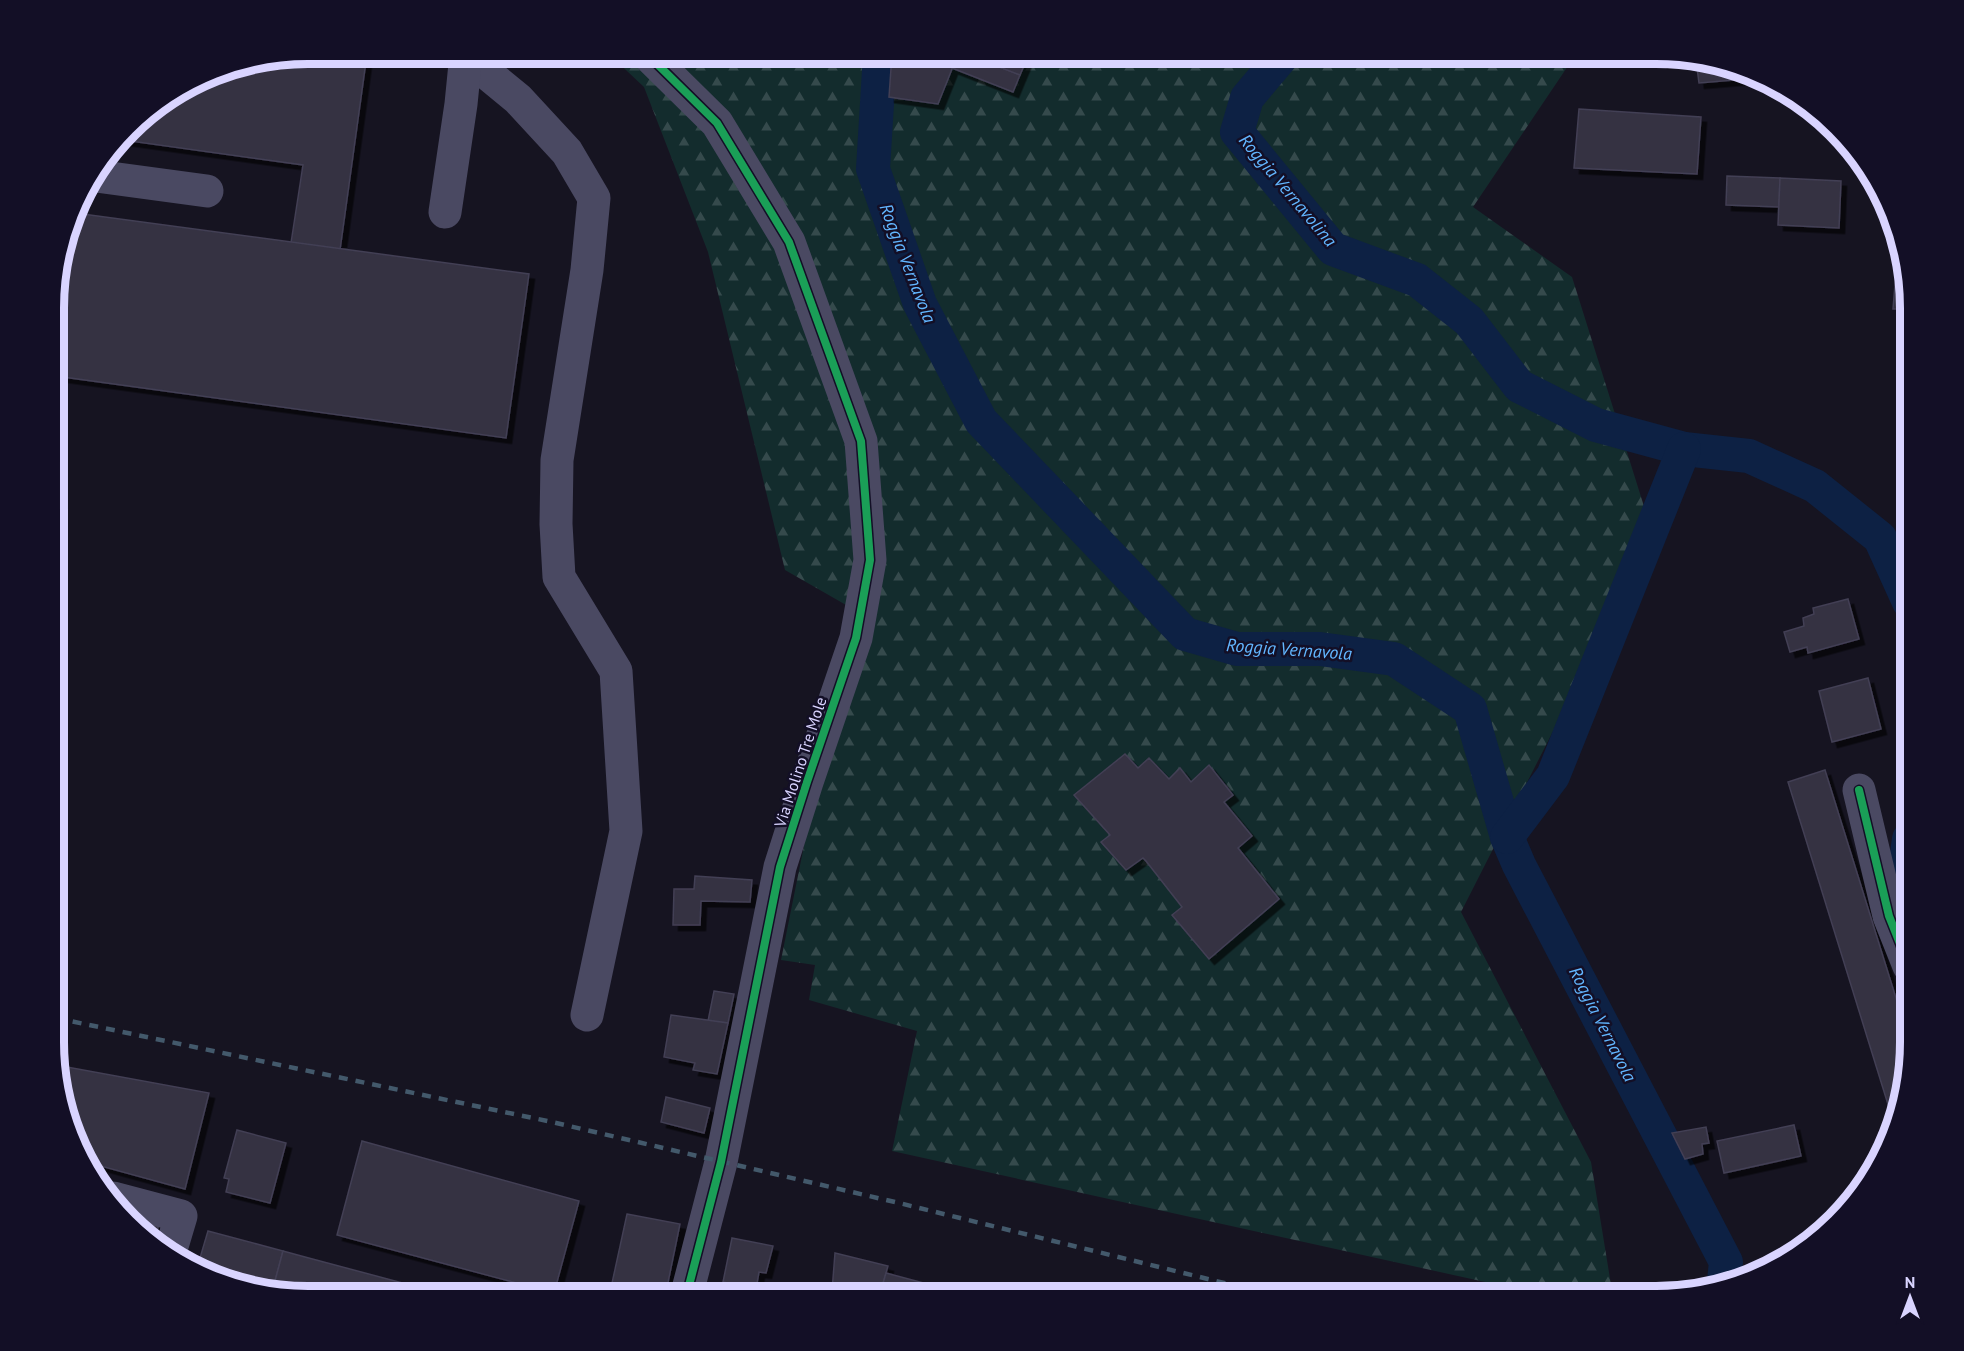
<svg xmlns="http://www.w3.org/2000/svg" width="1964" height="1351" font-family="'PT Sans',sans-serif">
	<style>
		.forest { fill: url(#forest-firs) }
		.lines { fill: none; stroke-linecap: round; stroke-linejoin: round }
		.canal { stroke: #0d2144; stroke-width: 34 }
		.building { fill: #343243; stroke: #433f54; stroke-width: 1.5; filter: url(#shadow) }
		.minor { stroke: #4a4962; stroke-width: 33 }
		.rail { stroke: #43596b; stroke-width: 4.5; stroke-dasharray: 9 8; stroke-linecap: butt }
		.cycleway-casing { stroke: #130f26; stroke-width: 11 }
		.cycleway { stroke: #1a9f57; stroke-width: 8 }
		.labels { text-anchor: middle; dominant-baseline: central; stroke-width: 5; stroke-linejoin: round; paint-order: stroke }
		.street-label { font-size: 16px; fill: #d9d4ff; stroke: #130f26 }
		.water-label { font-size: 18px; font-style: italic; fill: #62b6ff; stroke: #130f26 }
		.rim { fill: none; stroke: #d9d4ff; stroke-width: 8 }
	</style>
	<defs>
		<pattern id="forest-firs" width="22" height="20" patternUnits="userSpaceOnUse" patternTransform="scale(1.5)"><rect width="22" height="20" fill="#132c2d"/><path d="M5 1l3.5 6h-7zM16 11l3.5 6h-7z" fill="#354a4c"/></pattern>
		<filter id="shadow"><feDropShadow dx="5.5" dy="5.5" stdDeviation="0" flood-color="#0009"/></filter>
	</defs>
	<rect width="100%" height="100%" fill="#161421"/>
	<path class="forest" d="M609,54H1576L1473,207L1572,277L1653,535L1461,912L1591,1162L1613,1297H1553L892,1151L917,1031L809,1000L815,965L781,960L813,801L874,621L785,570L708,252L644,87Z"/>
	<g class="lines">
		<g class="canal">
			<path d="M880,54L873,169L920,304L981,421L1185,634L1237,649H1320L1394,659L1470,709L1507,837L1519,865L1726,1262L1724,1281"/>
			<path d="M1284,54L1247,98L1237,132L1333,249L1417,280L1469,321L1519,386L1596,425L1684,449L1749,456L1815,486L1880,538L1909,602"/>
			<path d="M1507,837L1553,776L1684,449"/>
			<path d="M1909,839L1901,896L1909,917"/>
		</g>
	</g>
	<g class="building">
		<path d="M309,54H367L340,250L291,243L303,165L123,140L141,117L212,73Z"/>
		<path d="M892,54H958L938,104L889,97Z"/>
		<path d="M958,54H966L1020,75L1013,92L952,68Z"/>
		<path d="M966,54H1029L1020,75Z"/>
		<path d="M1660,55H1671L1737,68L1758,78L1699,83L1696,60L1662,63Z"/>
		<path d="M1579,109L1701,117L1697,174L1574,168Z"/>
		<path d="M1727,176L1780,178L1779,207L1726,205Z"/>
		<path d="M1780,178L1841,181L1839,228L1778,225Z"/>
		<path d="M75,213L529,274L506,438L56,376V276Z"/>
		<path d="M1897,260H1900L1909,293V309H1893Z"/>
		<path d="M1848,599L1859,639L1808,653L1807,647L1790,652L1784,632L1804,626L1803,618L1814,614L1813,608Z"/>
		<path d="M1868,678L1881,729L1832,742L1819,691Z"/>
		<path d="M1125,754L1138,768L1149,758L1169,779L1180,768L1191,782L1209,765L1233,795L1224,802L1252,836L1238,848L1279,899L1209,959L1172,915L1182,907L1146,861L1143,858L1126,870L1101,842L1110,835L1074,795Z"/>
		<path d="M1825,770L1909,1040V1058L1895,1127L1788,782Z"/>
		<path d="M695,876L752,880L750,902L701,901L700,925H673L674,889H694Z"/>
		<path d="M714,991L734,994L728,1023L708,1021Z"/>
		<path d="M671,1015L728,1023L717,1074L693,1070L695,1063L664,1057Z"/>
		<path d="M56,1065L209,1093L185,1189L86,1162L56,1075Z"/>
		<path d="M666,1097L710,1108L704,1133L661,1122Z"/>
		<path d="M1794,1125L1801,1156L1724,1173L1717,1141Z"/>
		<path d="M1706,1127L1709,1143L1702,1144L1703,1154L1685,1159L1672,1133Z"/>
		<path d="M237,1130L286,1143L270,1203L226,1192L229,1179L224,1178Z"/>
		<path d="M362,1141L579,1201L554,1293L337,1235Z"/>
		<path d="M139,1214L160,1219L154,1244L136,1224Z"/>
		<path d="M627,1214L680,1224L665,1297H609Z"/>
		<path d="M208,1231L283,1251L272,1292L227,1283L197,1268Z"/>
		<path d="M732,1238L773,1246L766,1273L759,1272L756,1289L723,1282Z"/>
		<path d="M283,1251L305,1257L455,1297L293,1296L272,1292Z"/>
		<path d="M835,1253L888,1266L879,1297H851L832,1291Z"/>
		<path d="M886,1273L935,1286L932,1297H879Z"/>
		<path d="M983,1286L1019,1297H980Z"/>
	</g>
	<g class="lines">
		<g class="minor">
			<path d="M647,54L717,123L789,242L861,441L870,560L856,638L807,782L780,867L721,1162L686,1297"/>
			<path d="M467,57L518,99L567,152L594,198L587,270L557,460L556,524L559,577L616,671L626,831L587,1015"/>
			<path d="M96,176L207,191"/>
			<path d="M445,212L461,104L466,54"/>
			<path d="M1859,790L1889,916L1909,966"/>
			<path d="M113,1198L181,1216L170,1253"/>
		</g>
		<path class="rail" d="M56,1018L552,1122L899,1203L1281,1297"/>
		<g class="cycleway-casing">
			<g id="cycleway">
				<path d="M647,54L717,123L789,242L861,441L870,560L856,638L807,782L780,867L721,1162L686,1297"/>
				<path d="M1859,790L1889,916L1909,966"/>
			</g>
		</g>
		<use href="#cycleway" class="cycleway"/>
	</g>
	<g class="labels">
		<g class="street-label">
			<text transform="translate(800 762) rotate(-72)">Via Molino Tre Mole</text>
		</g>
		<g class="water-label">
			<text transform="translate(1288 190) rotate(50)">Roggia Vernavolina</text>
			<text transform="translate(908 263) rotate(69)">Roggia Vernavola</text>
			<text transform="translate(1289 649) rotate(4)">Roggia Vernavola</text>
			<text transform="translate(1603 1024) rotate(63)">Roggia Vernavola</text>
		</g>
	</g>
	<path d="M0 0H1964V1351H0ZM308 64H1656A244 244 0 0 1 1900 308V1042A244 244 0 0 1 1656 1286H308A244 244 0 0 1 64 1042V308A244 244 0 0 1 308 64Z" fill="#130f26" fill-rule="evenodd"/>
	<path class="rim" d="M308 64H1656A244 244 0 0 1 1900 308V1042A244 244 0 0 1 1656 1286H308A244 244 0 0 1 64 1042V308A244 244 0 0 1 308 64Z"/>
	<g transform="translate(1910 1297)" stroke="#130f26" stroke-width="4.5" paint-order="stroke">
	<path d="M0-4.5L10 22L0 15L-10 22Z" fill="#d9d4ff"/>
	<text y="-9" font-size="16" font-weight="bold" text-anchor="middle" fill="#d9d4ff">N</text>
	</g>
</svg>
